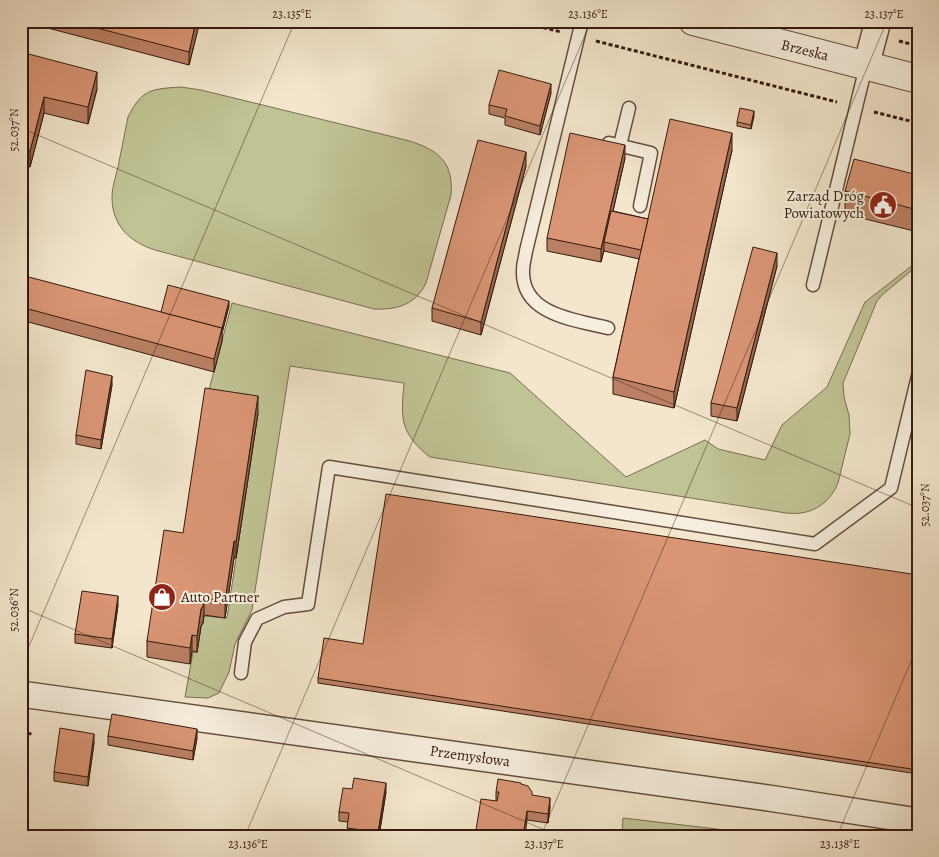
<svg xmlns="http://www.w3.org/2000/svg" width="939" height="857" font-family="Alegreya,serif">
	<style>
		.green { fill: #c0c394; stroke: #7a6e52 }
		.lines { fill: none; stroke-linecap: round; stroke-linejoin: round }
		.service-casing { stroke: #644d3e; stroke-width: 15 }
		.minor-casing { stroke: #644d3e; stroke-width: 28 }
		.tertiary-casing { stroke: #644d3e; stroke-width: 30 }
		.path { stroke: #341a0f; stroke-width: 3; stroke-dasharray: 4 2.5; stroke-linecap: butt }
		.service { stroke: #f7efde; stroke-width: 12 }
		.minor { stroke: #f7efde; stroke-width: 25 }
		.tertiary { stroke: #f7efde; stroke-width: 28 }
		.wall { fill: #bb8064; stroke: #341a0f }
		.shaded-wall { fill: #986851; stroke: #341a0f }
		.building { fill: #d99574; stroke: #341a0f }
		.ticks { fill: none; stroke: #341a0f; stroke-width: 1; stroke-opacity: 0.45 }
		.labels { text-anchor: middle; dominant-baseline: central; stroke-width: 4; stroke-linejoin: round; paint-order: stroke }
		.street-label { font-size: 15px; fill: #341a0f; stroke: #f7efde }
		.poi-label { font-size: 15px; fill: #341a0f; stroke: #f7efde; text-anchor: end }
		.neatline { fill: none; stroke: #341a0f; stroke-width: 2 }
		.ticks-label { font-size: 12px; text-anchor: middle; fill: #341a0f }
	</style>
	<rect width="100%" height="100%" fill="#f3e6cd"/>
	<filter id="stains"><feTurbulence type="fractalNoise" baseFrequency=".004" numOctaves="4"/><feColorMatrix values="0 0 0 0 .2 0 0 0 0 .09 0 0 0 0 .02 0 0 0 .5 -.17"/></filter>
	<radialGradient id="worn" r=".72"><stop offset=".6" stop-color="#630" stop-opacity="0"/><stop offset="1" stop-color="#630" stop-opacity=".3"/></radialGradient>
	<g class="green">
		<path d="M181,87L201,90L406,140C437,149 454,161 451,195L426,283C416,305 396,310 374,309L155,250C130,242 112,226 112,197C112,187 116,176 118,167C121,150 125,134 128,117C142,89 151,89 181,87Z"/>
		<path d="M918,261V265L882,295L877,301L843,383L844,397L849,415L850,434L838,483C829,505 810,516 786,513L430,457C419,449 407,436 404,423C401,410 403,396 404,383L290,366L252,610L235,644L229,672L219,693L208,698L185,697L193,652L197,653L201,626L203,623L204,616L227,618L258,413L205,405L232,303L510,373L626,477L705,440L718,449L765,460L782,425L827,387L865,302Z"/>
		<path d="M623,818L751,833V836H622Z"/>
	</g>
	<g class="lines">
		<g class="service-casing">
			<g id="service">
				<path d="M582,21L526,251C525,258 523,264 523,270C521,315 576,320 608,328"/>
				<path d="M609,143L651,153L640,206"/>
				<path d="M620,145L629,108"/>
				<path d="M813,285L866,66"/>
				<path d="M241,673L245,642L257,619L284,607L308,604L329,467L815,544L891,488L918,376"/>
			</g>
		</g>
		<g class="minor-casing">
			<g id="minor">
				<path d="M866,66L878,21"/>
				<path d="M21,694L775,799L918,821"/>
			</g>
		</g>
		<g class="tertiary-casing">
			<path id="tertiary" d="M693,21L918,79"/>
		</g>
		<g class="path">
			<path d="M518,21L561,32"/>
			<path d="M596,41L837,102"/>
			<path d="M899,41L918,46"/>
			<path d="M874,112L918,123"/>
			<path d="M21,733L33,734"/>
		</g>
		<use href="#service" class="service"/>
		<use href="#minor" class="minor"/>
		<use href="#tertiary" class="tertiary"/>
	</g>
	<g class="wall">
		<path d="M21,21H200L189,65Z"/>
		<path d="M21,52L97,89L88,124L44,113L30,167L21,165Z"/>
		<path d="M551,93L540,135L505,125V118L489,114V105Z"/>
		<path d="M754,116L751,129L737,126V122Z"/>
		<path d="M732,150L674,408L613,394V377L639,259L604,251V250L601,262L547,251V238L625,158L613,211L648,219Z"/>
		<path d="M526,166L481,335L432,321V308Z"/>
		<path d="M918,175L914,231L845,214V191Z"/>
		<path d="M777,266L737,421L711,416V403Z"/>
		<path d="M21,291L161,312L229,306L222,333V341L214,372L21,320Z"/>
		<path d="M112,385L101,449L76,444V435Z"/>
		<path d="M258,413L236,558H234L225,618L204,615L203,623L201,626L197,652L192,651L190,664L147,657V641L183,533Z"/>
		<path d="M918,575V774L318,683V678L363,644Z"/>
		<path d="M118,605L112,648L75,643V634Z"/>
		<path d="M108,736L197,738L193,760L108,745Z"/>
		<path d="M94,743L88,786L54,781V772Z"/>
		<path d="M521,784L532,795L550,807L548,823L527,820L496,801V792Z"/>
		<path d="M352,789L386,792L379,836H347L348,822L339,821V812Z"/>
	</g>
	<g class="shaded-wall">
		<path d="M196,21H200L189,65V52Z"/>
		<path d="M97,72V89L88,124V107Z"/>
		<path d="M551,84V93L540,135V126Z"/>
		<path d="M44,97V113L30,167V151Z"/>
		<path d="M754,111V116L751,129V125Z"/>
		<path d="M732,133V150L674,408V392Z"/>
		<path d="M625,145V158L606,242H604V250L601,262V249Z"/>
		<path d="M526,152V166L481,335V322Z"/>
		<path d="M918,194V216L914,231V209Z"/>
		<path d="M777,253V266L737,421V408Z"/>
		<path d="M229,301V306L222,333V341L214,372V359Z"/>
		<path d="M112,376V385L101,449V440Z"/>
		<path d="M258,396V413L236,558V542Z"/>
		<path d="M234,541V558L225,618V601Z"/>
		<path d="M118,596V605L112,648V639Z"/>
		<path d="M204,598V615L203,623L201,626L197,652V636L201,609Z"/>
		<path d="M192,635V651L190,664V648Z"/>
		<path d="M197,729V738L193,760V751Z"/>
		<path d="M94,734V743L88,786V777Z"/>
		<path d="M386,783V792L379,836H378Z"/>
		<path d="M550,798V807L548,823V814Z"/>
		<path d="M527,811V820L525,836H523Z"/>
	</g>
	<g class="building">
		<path d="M70,21H196L189,52Z"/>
		<path d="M21,52L97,72L88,107L44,97L30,151L21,148Z"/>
		<path d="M499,70L551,84L540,126L505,116L507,109L489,105Z"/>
		<path d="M740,108L754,111L751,125L737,122Z"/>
		<path d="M670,119L732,133L674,392L613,377Z"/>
		<path d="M570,133L625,145L601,249L547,238Z"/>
		<path d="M478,140L526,152L481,322L432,308Z"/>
		<path d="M854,159L918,175V194L914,209L845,191Z"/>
		<path d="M611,211L648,219L641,250L604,242Z"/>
		<path d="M753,247L777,253L737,408L711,403Z"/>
		<path d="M25,276L222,328L214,359L21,307V291Z"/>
		<path d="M168,285L229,301L222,328L161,312Z"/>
		<path d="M86,370L112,376L101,440L76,435Z"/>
		<path d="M205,388L258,396L236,542L234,541L225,601L204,598L203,606L201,609L197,636L192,635L190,648L147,641L164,530L183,533Z"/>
		<path d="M386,494L918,575V770L318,678L324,638L363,644Z"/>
		<path d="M82,591L118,596L112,639L75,634Z"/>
		<path d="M112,714L197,729L193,751L108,736Z"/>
		<path d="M60,728L94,734L88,777L54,772Z"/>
		<path d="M354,778L386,783L378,832L347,828L349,813L339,812L343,788L352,789Z"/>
		<path d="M498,779L521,783V784L528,786L532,792V795L550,798L548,814L527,811L523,836H475L481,799L497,801L499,792H496Z"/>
	</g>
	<path class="ticks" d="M902,21L918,28M21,128L918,508M21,607L559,836M21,665L295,21M245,836L591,21M541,836L887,21M837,836L918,645"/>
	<defs>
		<g id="civic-disc" transform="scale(1.4375)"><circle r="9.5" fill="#8f2418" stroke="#f7efde"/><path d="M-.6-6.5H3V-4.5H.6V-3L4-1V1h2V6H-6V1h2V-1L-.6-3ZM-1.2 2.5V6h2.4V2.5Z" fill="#fff"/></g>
		<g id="shop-disc" transform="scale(1.4375)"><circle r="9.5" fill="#8f2418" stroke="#f7efde"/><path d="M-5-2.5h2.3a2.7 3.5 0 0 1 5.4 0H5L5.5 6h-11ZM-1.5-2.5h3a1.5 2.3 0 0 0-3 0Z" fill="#fff"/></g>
	</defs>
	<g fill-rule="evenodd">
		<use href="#civic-disc" x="883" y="205"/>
		<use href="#shop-disc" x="162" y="597"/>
	</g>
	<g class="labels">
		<g class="street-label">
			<text transform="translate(805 50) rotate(14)">Brzeska</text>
			<text transform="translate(470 756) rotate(8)">Przemysłowa</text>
		</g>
		<g class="poi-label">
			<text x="864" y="196">Zarząd Dróg<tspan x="864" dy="17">Powiatowych</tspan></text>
			<text x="181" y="597" text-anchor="start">Auto Partner</text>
		</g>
	</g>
	<rect width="939" height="857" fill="none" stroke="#f3e6cd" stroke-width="55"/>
	<rect x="28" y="28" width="884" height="802" class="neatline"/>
	<g class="ticks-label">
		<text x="292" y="18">23.135°E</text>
		<text x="588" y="18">23.136°E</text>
		<text x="884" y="18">23.137°E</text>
		<text transform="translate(14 130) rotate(-90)" y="4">52.037°N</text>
		<text transform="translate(925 505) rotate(-90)" y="4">52.037°N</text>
		<text transform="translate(14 610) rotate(-90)" y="4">52.036°N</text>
		<text x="248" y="848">23.136°E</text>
		<text x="544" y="848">23.137°E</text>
		<text x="840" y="848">23.138°E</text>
	</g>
	<rect width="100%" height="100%" filter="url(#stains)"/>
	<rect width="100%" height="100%" fill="url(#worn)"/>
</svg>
